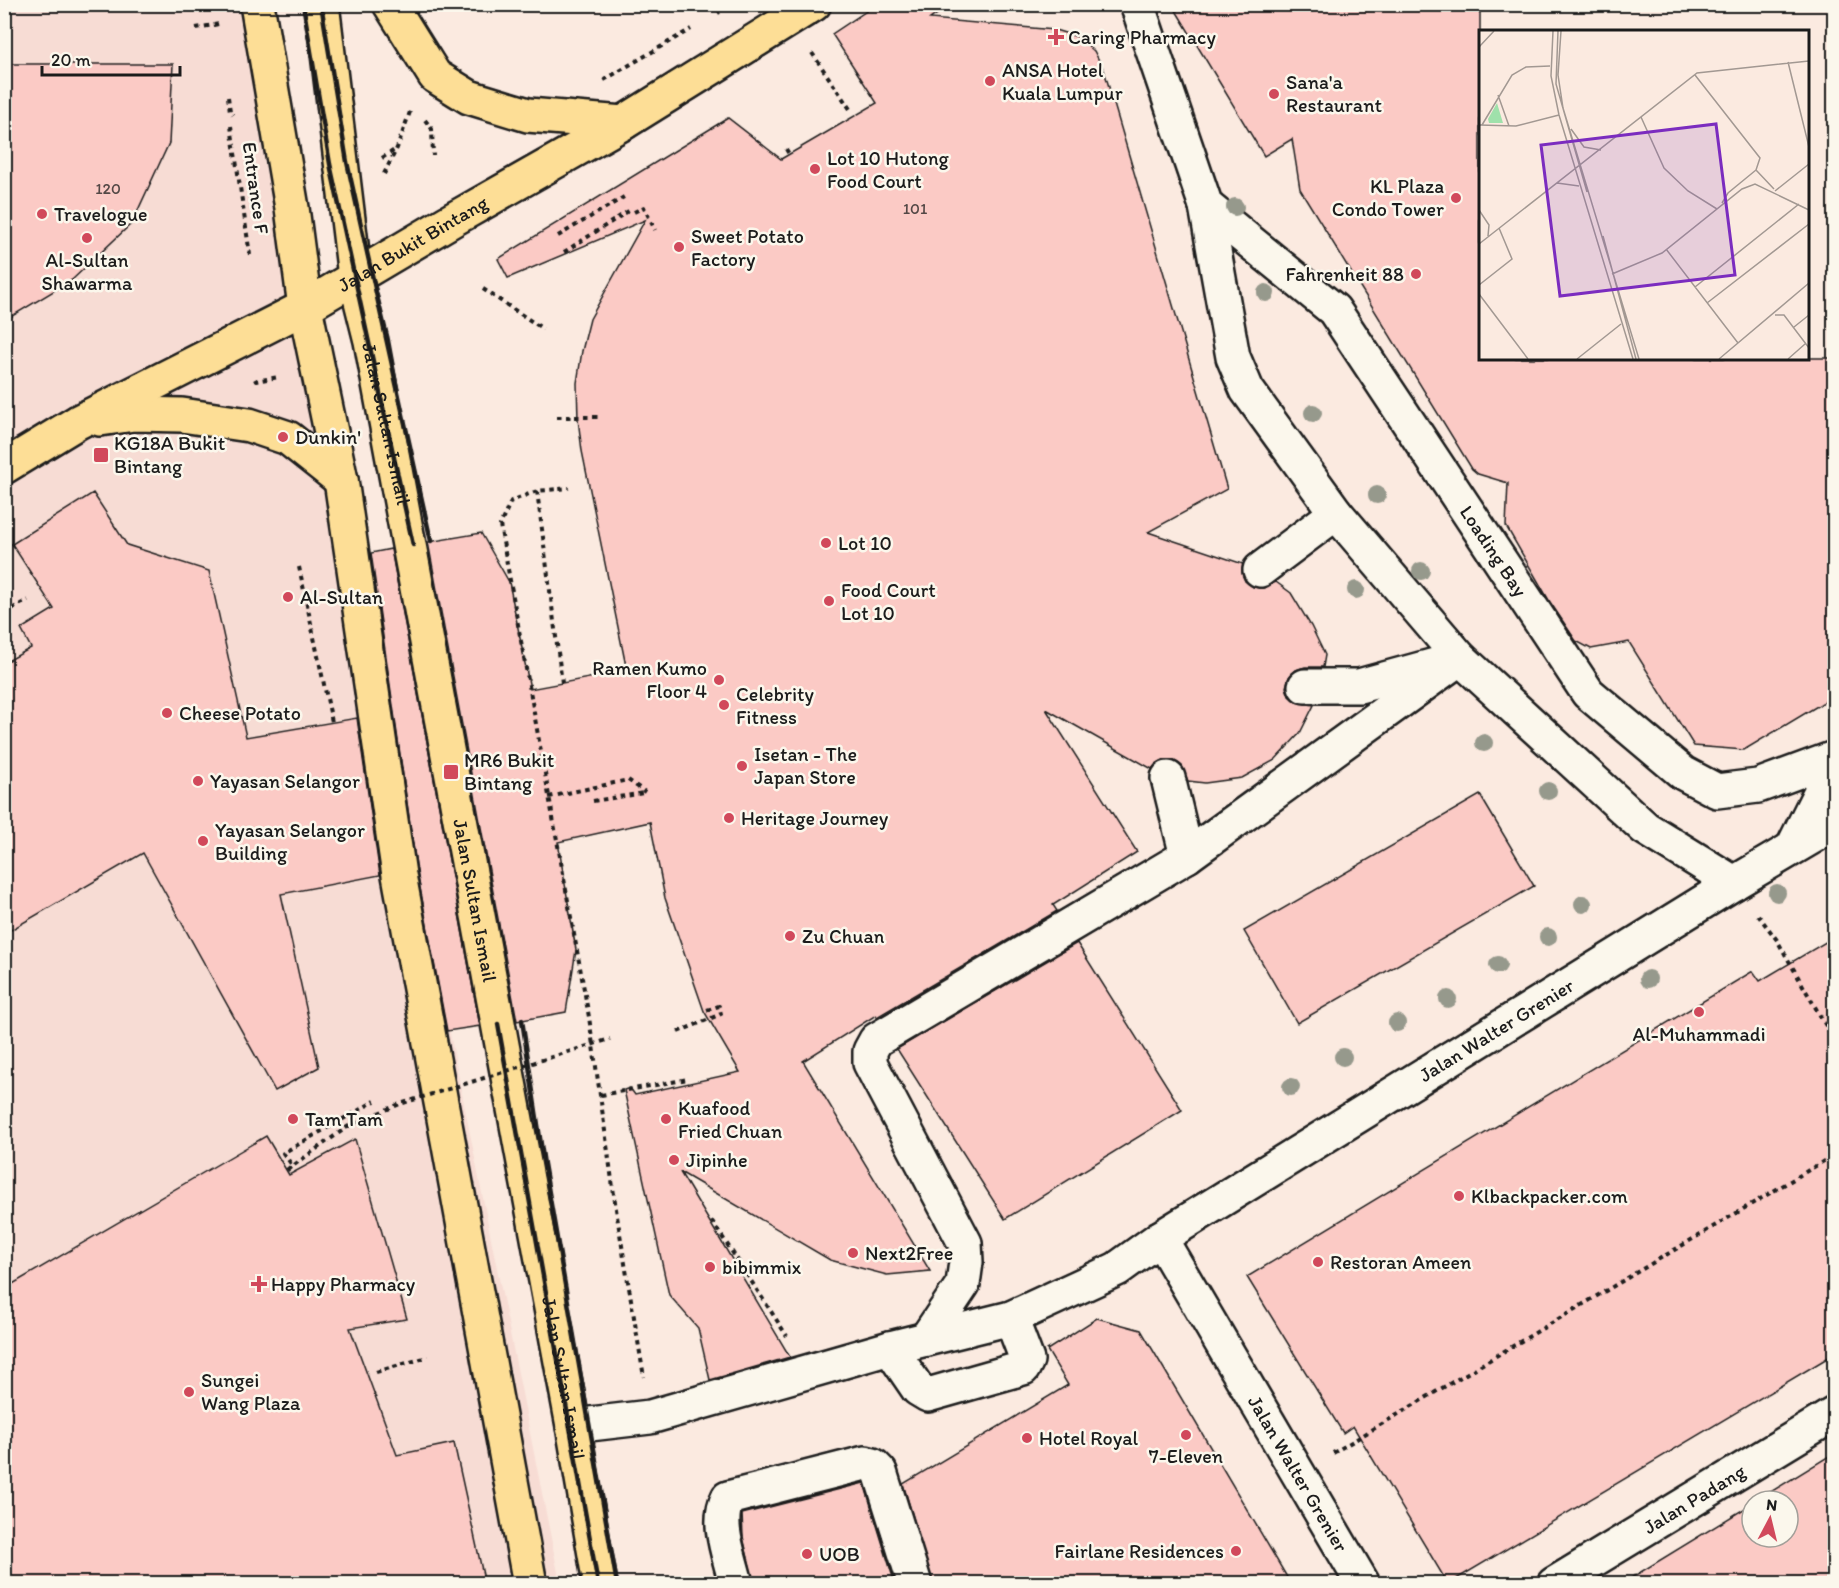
<svg xmlns="http://www.w3.org/2000/svg" width="1839" height="1588" font-family="Itim,sans-serif">
	<style>
		.built { fill: #f7dcd4 }
		.building { fill: #fbcac5; stroke: #1c1c1c; stroke-width: 1.5 }
		.lines { fill: none; stroke-linecap: round; stroke-linejoin: round }
		.minor-casing { stroke: #1c1c1c; stroke-width: 38 }
		.major-casing { stroke: #1c1c1c; stroke-width: 38 }
		.path { stroke: #1c1c1c; stroke-width: 4; stroke-dasharray: 4.5 4.5; stroke-linecap: butt }
		.minor { stroke: #fbf7ec; stroke-width: 33 }
		.major { stroke: #fdde96; stroke-width: 33 }
		.rail { stroke: #1c1c1c; stroke-width: 4.5 }
		.path-bridge { stroke: #1c1c1c; stroke-width: 4; stroke-dasharray: 4.5 4.5; stroke-linecap: butt }
		.tree { fill: #96998c }
		.poi-dot { fill: #d1495b; stroke: #fbf7ec; stroke-width: 2 }
		.labels { text-anchor: middle; dominant-baseline: central; stroke-width: 5; stroke-linejoin: round; paint-order: stroke }
		.number-label { font-size: 16px; fill: #544846 }
		.poi-label { font-size: 20px; fill: #1c1c1c; stroke: #fbf7ec; text-anchor: start }
		.street-label { font-size: 20px; fill: #1c1c1c; stroke: #fbf7ec }
		.inset-road { fill: none; stroke: #a29892; stroke-width: 1.5 }
		.view { fill: #7b2cbf; fill-opacity: 0.15; stroke: #7b2cbf; stroke-width: 3 }
		.inset-edge { fill: none; stroke: #1c1c1c; stroke-width: 3 }
	</style>
	<rect width="100%" height="100%" fill="#fbeae0"/>
	<filter id="ink" filterUnits="userSpaceOnUse"><feTurbulence type="fractalNoise" baseFrequency=".0167" numOctaves="2"/><feDisplacementMap in="SourceGraphic" scale="12" xChannelSelector="R" yChannelSelector="G"/><feConvolveMatrix kernelMatrix="1 2 1 2 8 2 1 2 1" color-interpolation-filters="sRGB"/></filter>
	<g filter="url(#ink)">
		<path class="built" d="M5,5H244L560,1583L5,1584Z"/>
		<g class="building">
			<path d="M877,4H952L930,19L1055,30L1078,37L1094,51L1104,70L1227,489L1148,532L1243,564L1242,573L1245,581L1253,587L1263,588L1276,582L1291,593L1311,626L1325,655L1323,667H1305L1296,670L1289,677L1286,687L1289,696L1296,702L1314,705L1300,733L1275,760L1242,778L1205,783L1188,781L1182,766L1173,760H1163L1156,764L1152,769L1046,709L1137,852L1053,905L1057,911L877,1017L876,1015L803,1061L930,1271L887,1275L830,1260L680,1172L790,1357L710,1380L698,1328L669,1295L624,1090L630,1088L635,1095L740,1072L704,1011L665,898L650,822L558,842L576,950L566,1012L517,1021L428,542L481,533L509,582L530,689L627,671L582,451L578,419L577,383L582,351L590,319L645,220L508,278L498,259L728,118L781,159L877,103L832,34Z"/>
			<path d="M1172,4H1480V358H1834V696L1744,750L1694,746L1629,642L1591,649L1576,641L1550,602L1506,526L1508,483L1478,474L1472,469L1300,189L1292,139L1264,156Z"/>
			<path d="M4,64H173L169,143L132,223L72,280L4,321Z"/>
			<path d="M93,493L127,545L209,571L246,737L357,718L380,875L281,894L319,1067L275,1091L143,853L4,934V663L31,648L21,629L54,609L12,544Z"/>
			<path d="M391,549L480,1026L447,1031L417,872L371,553Z"/>
			<path d="M1480,795L1534,886L1297,1023L1244,931Z"/>
			<path d="M1834,937V1354L1448,1584L1353,1426L1343,1433L1247,1277L1753,971L1760,981Z"/>
			<path d="M1077,943L1182,1110L1005,1219L897,1049Z"/>
			<path d="M266,1136L289,1175L355,1139L407,1319L350,1328L397,1455L454,1443L485,1584H4V1289Z"/>
			<path d="M1097,1318L1141,1330L1291,1584H933L903,1484L1068,1385L1047,1350Z"/>
			<path d="M1834,1453V1584H1621L1752,1504V1537H1788V1501H1756Z"/>
			<path d="M864,1483L895,1584H754L743,1537L742,1514Z"/>
		</g>
		<g class="lines">
			<g class="minor-casing">
				<g id="minor">
					<path d="M1137,4L1206,206L1233,357L1247,390L1336,513L1460,658L1645,828L1734,883"/>
					<path id="s1" d="M1206,206L1334,310L1588,693L1683,773L1717,791L1758,786L1834,758"/>
					<path d="M1260,570L1336,513"/>
					<path d="M1305,686H1359L1439,664"/>
					<path d="M1168,778L1187,856"/>
					<path d="M1793,847L1824,785L1834,768"/>
					<path id="s2" d="M1160,1238L1363,1584"/>
					<path d="M926,1339L963,1284L966,1262L965,1243L870,1063V1051L876,1040L1187,856L1460,658"/>
					<path d="M890,1348L918,1389L928,1395L1023,1368L1027,1360L1011,1318"/>
					<path id="s3" d="M573,1426L650,1417L890,1348L1011,1318L1117,1269L1160,1238L1734,883L1834,824"/>
					<path d="M736,1584C730,1557 715,1523 728,1498L865,1463L873,1465L880,1472L915,1584"/>
					<path id="s4" d="M1554,1584L1834,1414"/>
				</g>
			</g>
			<g class="major-casing">
				<g id="major">
					<path d="M257,4L292,208L305,307L341,480L399,875L530,1584"/>
					<path id="s5" d="M322,4L355,277L371,341L573,1426L600,1584"/>
					<path d="M390,4L435,76L469,97L528,115L623,123"/>
					<path d="M100,419L134,414L182,415L249,425L288,438L341,480"/>
					<path id="s6" d="M4,467L78,422L305,307L452,220L623,123L814,4"/>
				</g>
			</g>
			<g class="path">
				<path d="M716,4L720,12L718,13"/>
				<path d="M196,28L219,24"/>
				<path d="M812,53L850,109"/>
				<path d="M604,80L691,29"/>
				<path d="M228,97L230,111L233,115"/>
				<path d="M425,120L432,129L433,156"/>
				<path d="M231,126L250,255"/>
				<path d="M786,149L789,154"/>
				<path d="M382,158L396,149"/>
				<path d="M384,174L397,148L411,109"/>
				<path d="M634,212L644,207L655,230"/>
				<path d="M558,236L624,197"/>
				<path d="M564,252L630,210"/>
				<path d="M483,289L543,329"/>
				<path d="M255,379L256,381L279,377"/>
				<path d="M557,417H598"/>
				<path d="M537,491L511,501L500,525L589,1017L617,1216L644,1377"/>
				<path d="M4,560L10,557"/>
				<path d="M299,567L332,722"/>
				<path d="M4,613L28,600"/>
				<path d="M562,683L537,491L569,488"/>
				<path d="M549,797L628,780L645,792"/>
				<path d="M593,801L644,793"/>
				<path d="M1758,915L1777,940L1834,1040"/>
				<path d="M678,1032L721,1014L719,1006L704,1011"/>
				<path d="M601,1095L688,1079"/>
				<path d="M287,1170L292,1165L283,1153L375,1101"/>
				<path d="M712,1221L787,1336"/>
				<path d="M376,1372L428,1357"/>
				<path d="M1333,1453L1834,1155"/>
			</g>
			<use href="#minor" class="minor"/>
			<use href="#major" class="major"/>
			<g class="rail">
				<path id="s7" d="M303,4L330,164L413,545"/>
				<path d="M321,4L347,162L431,541"/>
				<path d="M522,1020L544,1164L617,1584"/>
				<path d="M498,1024L598,1584"/>
			</g>
			<path class="path-bridge" d="M287,1170L350,1125L400,1104L610,1039"/>
		</g>
		<g class="tree">
			<circle cx="1235" cy="207" r="9"/>
			<circle cx="1266" cy="293" r="9"/>
			<circle cx="1313" cy="413" r="9"/>
			<circle cx="1377" cy="495" r="9"/>
			<circle cx="1421" cy="571" r="9"/>
			<circle cx="1356" cy="590" r="9"/>
			<circle cx="1484" cy="743" r="9"/>
			<circle cx="1548" cy="791" r="9"/>
			<circle cx="1777" cy="893" r="9"/>
			<circle cx="1583" cy="904" r="9"/>
			<circle cx="1548" cy="937" r="9"/>
			<circle cx="1498" cy="965" r="9"/>
			<circle cx="1648" cy="979" r="9"/>
			<circle cx="1448" cy="999" r="9"/>
			<circle cx="1397" cy="1023" r="9"/>
			<circle cx="1343" cy="1057" r="9"/>
			<circle cx="1291" cy="1087" r="9"/>
		</g>
	</g>
	<g class="poi-dot">
		<path d="M1053 28h6v6h6v6h-6v6h-6v-6h-6v-6h6z"/>
		<circle cx="990" cy="81" r="6"/>
		<circle cx="1274" cy="94" r="6"/>
		<circle cx="815" cy="169" r="6"/>
		<circle cx="1456" cy="198" r="6"/>
		<circle cx="42" cy="214" r="6"/>
		<circle cx="87" cy="238" r="6"/>
		<circle cx="679" cy="247" r="6"/>
		<circle cx="1416" cy="274" r="6"/>
		<circle cx="283" cy="437" r="6"/>
		<rect x="93" y="447" width="16" height="16" rx="3"/>
		<circle cx="826" cy="543" r="6"/>
		<circle cx="288" cy="597" r="6"/>
		<circle cx="829" cy="601" r="6"/>
		<circle cx="719" cy="680" r="6"/>
		<circle cx="724" cy="705" r="6"/>
		<circle cx="167" cy="713" r="6"/>
		<circle cx="742" cy="766" r="6"/>
		<rect x="443" y="764" width="16" height="16" rx="3"/>
		<circle cx="198" cy="781" r="6"/>
		<circle cx="729" cy="818" r="6"/>
		<circle cx="203" cy="841" r="6"/>
		<circle cx="790" cy="936" r="6"/>
		<circle cx="1699" cy="1012" r="6"/>
		<circle cx="293" cy="1119" r="6"/>
		<circle cx="666" cy="1119" r="6"/>
		<circle cx="674" cy="1160" r="6"/>
		<circle cx="1459" cy="1196" r="6"/>
		<circle cx="853" cy="1253" r="6"/>
		<circle cx="1318" cy="1262" r="6"/>
		<circle cx="710" cy="1267" r="6"/>
		<path d="M256 1275h6v6h6v6h-6v6h-6v-6h-6v-6h6z"/>
		<circle cx="189" cy="1392" r="6"/>
		<circle cx="1186" cy="1435" r="6"/>
		<circle cx="1027" cy="1438" r="6"/>
		<circle cx="1236" cy="1551" r="6"/>
		<circle cx="807" cy="1554" r="6"/>
	</g>
	<g class="labels">
		<g class="number-label">
			<text x="108" y="188">120</text>
			<text x="915" y="208">101</text>
		</g>
		<g class="poi-label">
			<text x="1068" y="37">Caring Pharmacy</text>
			<text x="1002" y="70">ANSA Hotel<tspan x="1002" dy="23">Kuala Lumpur</tspan></text>
			<text x="1286" y="82">Sana'a<tspan x="1286" dy="23">Restaurant</tspan></text>
			<text x="827" y="158">Lot 10 Hutong<tspan x="827" dy="23">Food Court</tspan></text>
			<text x="1444" y="186" text-anchor="end">KL Plaza<tspan x="1444" dy="23">Condo Tower</tspan></text>
			<text x="54" y="214">Travelogue</text>
			<text x="691" y="236">Sweet Potato<tspan x="691" dy="23">Factory</tspan></text>
			<text x="87" y="260" text-anchor="middle">Al-Sultan<tspan x="87" dy="23">Shawarma</tspan></text>
			<text x="1404" y="274" text-anchor="end">Fahrenheit 88</text>
			<text x="295" y="437">Dunkin'</text>
			<text x="114" y="443">KG18A Bukit<tspan x="114" dy="23">Bintang</tspan></text>
			<text x="838" y="543">Lot 10</text>
			<text x="841" y="590">Food Court<tspan x="841" dy="23">Lot 10</tspan></text>
			<text x="300" y="597">Al-Sultan</text>
			<text x="707" y="668" text-anchor="end">Ramen Kumo<tspan x="707" dy="23">Floor 4</tspan></text>
			<text x="736" y="694">Celebrity<tspan x="736" dy="23">Fitness</tspan></text>
			<text x="179" y="713">Cheese Potato</text>
			<text x="754" y="754">Isetan - The<tspan x="754" dy="23">Japan Store</tspan></text>
			<text x="464" y="760">MR6 Bukit<tspan x="464" dy="23">Bintang</tspan></text>
			<text x="210" y="781">Yayasan Selangor</text>
			<text x="741" y="818">Heritage Journey</text>
			<text x="215" y="830">Yayasan Selangor<tspan x="215" dy="23">Building</tspan></text>
			<text x="802" y="936">Zu Chuan</text>
			<text x="1699" y="1034" text-anchor="middle">Al-Muhammadi</text>
			<text x="678" y="1108">Kuafood<tspan x="678" dy="23">Fried Chuan</tspan></text>
			<text x="305" y="1119">Tam Tam</text>
			<text x="686" y="1160">Jipinhe</text>
			<text x="1471" y="1196">Klbackpacker.com</text>
			<text x="865" y="1253">Next2Free</text>
			<text x="1330" y="1262">Restoran Ameen</text>
			<text x="722" y="1267">bibimmix</text>
			<text x="271" y="1284">Happy Pharmacy</text>
			<text x="201" y="1380">Sungei<tspan x="201" dy="23">Wang Plaza</tspan></text>
			<text x="1039" y="1438">Hotel Royal</text>
			<text x="1186" y="1456" text-anchor="middle">7-Eleven</text>
			<text x="1224" y="1551" text-anchor="end">Fairlane Residences</text>
			<text x="819" y="1554">UOB</text>
		</g>
		<g class="street-label">
			<text transform="translate(256 188) rotate(82)">Entrance F</text>
			<text stroke="none"><textPath href="#s6" startOffset="466">Jalan Bukit Bintang</textPath></text>
			<text stroke="none"><textPath href="#s7" startOffset="428">Jalan Sultan Ismail</textPath></text>
			<text stroke="none"><textPath href="#s1" startOffset="454">Loading Bay</textPath></text>
			<text stroke="none"><textPath href="#s5" startOffset="910">Jalan Sultan Ismail</textPath></text>
			<text stroke="none"><textPath href="#s3" startOffset="1017">Jalan Walter Grenier</textPath></text>
			<text stroke="none"><textPath href="#s5" startOffset="1396">Jalan Sultan Ismail</textPath></text>
			<text stroke="none"><textPath href="#s2" startOffset="273">Jalan Walter Grenier</textPath></text>
			<text stroke="none"><textPath href="#s4" startOffset="164">Jalan Padang</textPath></text>
		</g>
	</g>
	<g transform="translate(1479 30)">
		<rect width="330" height="330" fill="#fbeae0"/>
		<path d="M18,73L24,93H10L9,89Z" fill="#9fe1ab"/>
		<path class="inset-road" d="M74,1L72,46L80,85L154,329M79,1L77,54L108,162M82,1L79,45L84,78L160,329M0,17L15,1M309,32L330,117M216,45L281,128L277,140M19,65L30,96M162,87L185,138L209,161L238,179M0,95L37,96L80,85M3,95L33,45L47,37L71,36M92,99L105,117L122,120M277,140L295,159M78,153L100,156M296,161L330,134M243,173L249,163L277,140M0,180L10,195L9,206M124,206L157,329M0,214L218,43L330,31M187,219L259,313M133,244L183,223L263,159L276,154L330,180M0,255L33,229L20,198M216,257L320,174M0,264L49,329M228,273L330,194M296,285H305L330,318M315,297L330,285M98,329L142,294M240,329L330,253M309,329L326,314"/>
		<path class="view" d="M237,94L256,245L81,266L62,115Z"/>
		<rect width="330" height="330" class="inset-edge"/>
	</g>
	<rect width="1839" height="1588" fill="none" stroke="#fbf7ec" stroke-width="24"/>
	<rect x="12" y="12" width="1815" height="1564" fill="none" stroke="#1c1c1c" stroke-width="2" filter="url(#ink)"/>
	<g transform="translate(1770 1519) rotate(7)"><circle r="28" fill="#fbf7ec" stroke="#a29f99" stroke-width="1.5"/>
	<path d="M0-4.5L10 22L0 15L-10 22Z" fill="#d1495b"/>
	<text y="-9" font-size="16" font-weight="bold" text-anchor="middle" fill="#1c1c1c">N</text>
	</g>
	<path d="M42 66v9h138v-9" fill="none" stroke="#1c1c1c" stroke-width="3"/>
	<text x="51" y="66" font-size="18" fill="#1c1c1c" stroke="#fbf7ec" stroke-width="4.5" paint-order="stroke">20 m</text>
</svg>
